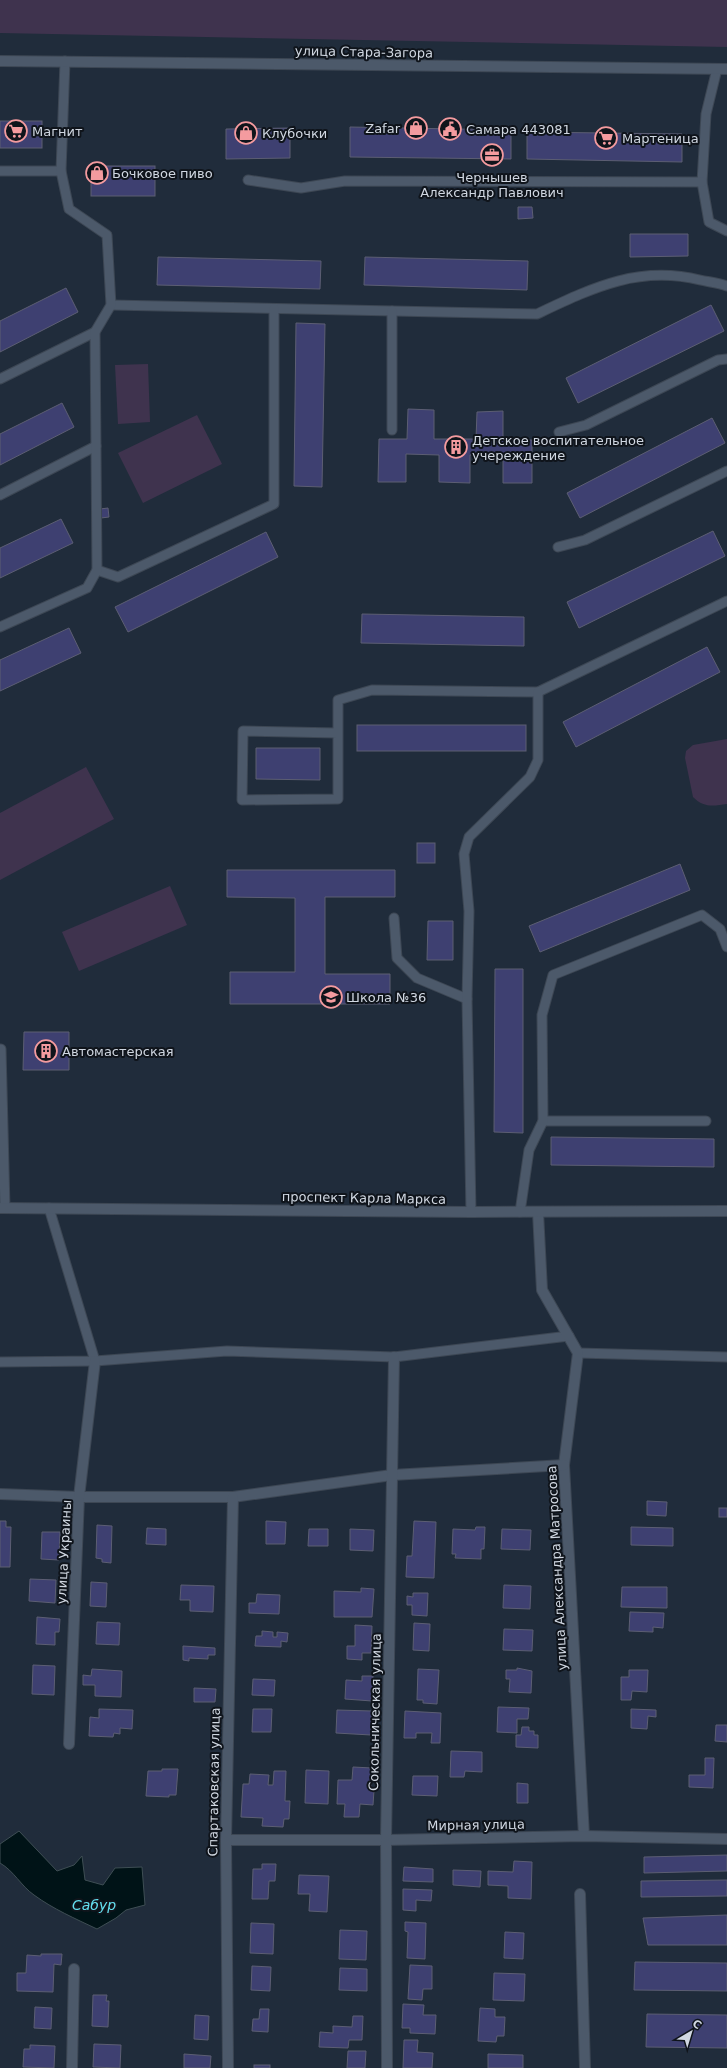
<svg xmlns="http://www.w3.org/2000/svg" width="727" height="2068" font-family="'DejaVu Sans',sans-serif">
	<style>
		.green { fill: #3f334e }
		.water { fill: #001317; stroke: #3e4e54 }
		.building { fill: #3e4071; stroke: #5c5e73 }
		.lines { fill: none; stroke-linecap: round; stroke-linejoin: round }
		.lane-casing { stroke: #3d4754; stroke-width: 11 }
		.street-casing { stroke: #3d4754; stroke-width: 12 }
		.secondary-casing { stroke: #3d4754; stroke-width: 12 }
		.lane { stroke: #4c596a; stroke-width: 9 }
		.street { stroke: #4c596a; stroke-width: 10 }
		.secondary { stroke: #4c596a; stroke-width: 10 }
		.labels { text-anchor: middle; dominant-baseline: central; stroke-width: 4; stroke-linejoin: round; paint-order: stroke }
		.street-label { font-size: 13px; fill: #d0d7e1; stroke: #0f141b }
		.poi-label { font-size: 13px; fill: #d0d7e1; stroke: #0f141b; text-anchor: start }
		.water-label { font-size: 14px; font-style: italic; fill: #64dfef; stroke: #0f141b }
	</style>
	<rect width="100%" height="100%" fill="#202c3b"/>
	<g class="green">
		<path d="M0,0H727V47L0,33Z"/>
		<path d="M148,364L150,422L118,424L115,365Z"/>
		<path d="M197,415L222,464L143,503L118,453Z"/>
		<path d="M727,739V804C713,806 704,808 693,797L685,758L686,751L693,745Z"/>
		<path d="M86,767L114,819L0,880V813Z"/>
		<path d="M170,886L187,925L79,971L62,932Z"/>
	</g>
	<path class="water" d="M19,1831L57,1871L74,1865L82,1856L85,1880L103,1885L115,1868L142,1867L145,1905L126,1910L116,1918L97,1929C76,1919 53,1909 34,1895C21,1886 14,1871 0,1863V1844Z"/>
	<g class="building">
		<rect x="0" y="121" width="42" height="27"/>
		<path d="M350,127L511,130V159L350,157Z"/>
		<path d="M290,128V158L226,159V129Z"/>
		<path d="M527,132L682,134V162L527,159Z"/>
		<rect x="91" y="166" width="64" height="30"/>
		<path d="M518,207H532L533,218L518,219Z"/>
		<path d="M630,234H688V256L630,257Z"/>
		<path d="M158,257L321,261L320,289L157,285Z"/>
		<path d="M365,257L528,261L527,290L364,285Z"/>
		<path d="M66,288L78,312L0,352V321Z"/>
		<path d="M711,305L724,331L578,403L566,378Z"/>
		<path d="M296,323L325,324L322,487L294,486Z"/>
		<path d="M62,403L74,427L0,465V434Z"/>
		<path d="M408,409L434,410V439H476L477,412L503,411V439L532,440V483H503V455H470V483L439,482V455L406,454V482H378L379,439H407Z"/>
		<path d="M712,418L725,443L580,518L567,493Z"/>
		<path d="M108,508L109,517L101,518L100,509Z"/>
		<path d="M61,519L73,543L0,578V548Z"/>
		<path d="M713,531L725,556L579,628L567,602Z"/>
		<path d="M266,532L278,557L128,632L115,607Z"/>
		<path d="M362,614L524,617V646L361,643Z"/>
		<path d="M69,628L81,653L0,691V660Z"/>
		<path d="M707,647L720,672L576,747L563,722Z"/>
		<rect x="357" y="725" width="169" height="26"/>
		<path d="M256,748H320V780L256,779Z"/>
		<rect x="417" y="843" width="18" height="20"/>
		<path d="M680,864L690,890L540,952L529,926Z"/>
		<path d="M227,870H395V897H325V974H390V1004H230V972H295V898L227,897Z"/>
		<path d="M428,921H453V960H427Z"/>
		<path d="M495,969H523V1133L494,1132Z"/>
		<path d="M24,1032H69V1070H23Z"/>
		<path d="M551,1137L714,1139V1167L551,1165Z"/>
		<path d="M647,1501L667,1502L666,1516L647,1515Z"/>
		<rect x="719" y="1508" width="8" height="9"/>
		<path d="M0,1521H6V1527H11L10,1567H0Z"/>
		<path d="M266,1521L286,1522L285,1544H266Z"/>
		<path d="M414,1521L436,1522L434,1578L406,1577L407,1556H412Z"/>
		<path d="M97,1525L112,1526L111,1563L102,1562V1559L96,1558Z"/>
		<path d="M476,1527H485L484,1549H481V1559L455,1558L456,1554H452L453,1529L475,1530Z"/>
		<path d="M631,1527L673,1528V1546L631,1545Z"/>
		<path d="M147,1528L166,1529V1545L146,1544Z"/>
		<path d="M309,1529H328V1546H308Z"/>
		<path d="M350,1529L374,1530L373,1551L350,1550Z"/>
		<path d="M502,1529L531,1530L530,1550L501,1549Z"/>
		<path d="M42,1532H60L59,1560L41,1559Z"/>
		<path d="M30,1579L56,1580L55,1603L29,1601Z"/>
		<path d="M91,1582L107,1583L106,1607L90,1606Z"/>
		<path d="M181,1585L214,1586L213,1612L190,1611V1600H180Z"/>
		<path d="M504,1585L531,1586L530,1609L503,1608Z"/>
		<path d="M622,1587H667V1608L621,1607Z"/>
		<path d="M361,1588L374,1589L372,1617H334V1591L361,1592Z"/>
		<path d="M413,1593H428L427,1616L412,1615V1605H407V1596L413,1597Z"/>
		<path d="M257,1594L280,1595L279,1614L249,1613V1603H256Z"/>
		<path d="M630,1612L664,1613L663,1628L653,1627V1632L629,1631Z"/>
		<path d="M37,1617L60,1619L59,1632H55V1645L36,1644Z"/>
		<path d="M97,1622L120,1623L119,1645L96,1644Z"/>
		<path d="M414,1623L430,1624L429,1651L413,1650Z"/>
		<path d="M355,1625L372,1626L371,1653H362V1660L347,1659V1646H355Z"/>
		<path d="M504,1629L533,1630L532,1651L503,1650Z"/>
		<path d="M262,1631L273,1632V1637H277V1632L288,1633L287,1642L281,1641V1647L255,1646L256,1636H262Z"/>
		<path d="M183,1646L215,1648V1655H208V1659L189,1658V1661L183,1660Z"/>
		<path d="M33,1665L55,1666L54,1695L32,1694Z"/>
		<path d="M517,1668L532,1671L531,1693L509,1692L510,1679H506V1670H517Z"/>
		<path d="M92,1669L122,1671L121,1697L95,1696V1685H83V1675L91,1676Z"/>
		<path d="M418,1669L439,1670L437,1704L423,1703V1700H417Z"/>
		<path d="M629,1670H648L647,1692L632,1691L631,1700H621V1677H629Z"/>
		<path d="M362,1676H373L372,1701L345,1699L346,1680L362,1681Z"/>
		<path d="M253,1679L275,1680L274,1696L252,1695Z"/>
		<path d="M194,1688L216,1689L215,1702H194Z"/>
		<path d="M498,1707L529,1708L528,1719H517V1733L497,1732Z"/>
		<path d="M99,1709L133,1710L132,1729L120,1728V1734L114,1733L113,1737L89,1736L90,1717L99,1718Z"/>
		<path d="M253,1709H272L271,1732H252Z"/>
		<path d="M631,1709L656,1710V1717L648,1716L647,1729L631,1728Z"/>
		<path d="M337,1710L372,1711L371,1735L336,1733Z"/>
		<path d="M405,1711L441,1713L440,1743H431L432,1733H416V1738H404Z"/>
		<path d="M716,1725H727V1742L715,1741Z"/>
		<path d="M522,1727H529V1731H534V1735H538V1748L516,1747V1735H521Z"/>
		<path d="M451,1751L482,1752V1772L465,1771L464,1777H450Z"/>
		<path d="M705,1758H714L713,1788L689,1787V1775H705Z"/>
		<path d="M353,1767L372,1768L371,1789L374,1790L373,1805L360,1804L359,1817H344L345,1804H337L338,1780H352Z"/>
		<path d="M162,1769H178L176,1795H169V1797L146,1796L148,1771H162Z"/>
		<path d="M306,1770L329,1771L328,1804L305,1803Z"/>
		<path d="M274,1771H286L285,1801H290L289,1819H284L283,1827L262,1826L263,1818L241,1817L243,1784H249L250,1774L269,1775L268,1785H273Z"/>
		<path d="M413,1776H438L437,1796L412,1795Z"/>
		<path d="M517,1783L528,1784V1803H517Z"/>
		<path d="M727,1855V1871L644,1873V1857Z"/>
		<path d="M514,1861L532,1862L531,1899L508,1898V1886L488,1885V1871L513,1872Z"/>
		<path d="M262,1864H276L275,1881H269L268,1899H252L253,1869H262Z"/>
		<path d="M404,1867L433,1869V1882L403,1881Z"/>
		<path d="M453,1870L481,1871L480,1887L453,1885Z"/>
		<path d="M299,1875L329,1876L327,1912L309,1911L310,1894H298Z"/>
		<path d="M727,1880V1896L641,1897V1881Z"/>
		<path d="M403,1889L432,1890L431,1901L416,1900V1911L403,1910Z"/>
		<path d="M727,1915V1945H648L643,1918Z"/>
		<path d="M405,1922L426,1923L425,1959L407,1958L408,1932L405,1931Z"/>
		<path d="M251,1923L274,1924L273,1954L250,1953Z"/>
		<path d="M340,1930L367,1931L366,1960L339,1959Z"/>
		<path d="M505,1932L524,1933L523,1959L504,1958Z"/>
		<path d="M41,1954H62L61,1965L54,1964L53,1992L17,1991V1973H26L27,1955L41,1956Z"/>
		<path d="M635,1962L727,1963V1991L634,1990Z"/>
		<path d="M410,1965L432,1966V1989H423L422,2000L408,1999Z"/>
		<path d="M252,1966L271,1967L270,1991L251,1990Z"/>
		<path d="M340,1968L367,1969V1991L339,1990Z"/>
		<path d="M494,1973L525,1974L524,2001L493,2000Z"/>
		<path d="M93,1995H107L106,2001H109L108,2027L92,2026Z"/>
		<path d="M403,2004L424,2005L423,2015H436L435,2034L410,2033V2028H402Z"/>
		<path d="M35,2007L52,2008L51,2029L34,2028Z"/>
		<path d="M480,2008L495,2009V2017H505L504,2036H497L496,2042L478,2041Z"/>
		<path d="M260,2009H269L268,2032L252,2031L253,2019H259Z"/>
		<path d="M647,2014L727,2015V2048L646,2047Z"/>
		<path d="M195,2015L209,2016L208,2040L194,2039Z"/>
		<path d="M353,2016H363L362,2040H349L348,2048L319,2047L320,2032L333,2033V2026L352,2027Z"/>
		<path d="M404,2040H418L417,2052L433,2053L432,2068H403Z"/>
		<path d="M94,2044L121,2045L120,2068L93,2067Z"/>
		<path d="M30,2045L55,2046L54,2068L23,2067L24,2049H30Z"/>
		<path d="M348,2051H366L365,2068H347Z"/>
		<path d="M184,2054L211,2056L210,2068H184Z"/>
		<path d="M488,2054L523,2055V2068H488Z"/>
		<rect x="254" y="2065" width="16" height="3"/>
	</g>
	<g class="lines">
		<g class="lane-casing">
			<g id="lane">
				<path d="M717,69L706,114L702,182L709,222L727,231"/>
				<path d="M0,171H61"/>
				<path d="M248,180L301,188L345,181L702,182"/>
				<path d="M111,305L537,314C592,288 638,265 700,280C709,282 719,283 727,286"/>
				<path d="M0,379L95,332"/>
				<path d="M392,430V311"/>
				<path d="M559,432L586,425L718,360L727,359"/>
				<path d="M0,495L96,446"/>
				<path d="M558,547L585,540L727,471"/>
				<path d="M97,570L118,577L274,504V309"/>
				<path d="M0,627L87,588L97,570L95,332L111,305L107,235L69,209L61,171L65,61"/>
				<path d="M338,733L243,731L242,800L338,799V700L372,690L538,692L727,601"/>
				<path d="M394,918L397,958L417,978L467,999"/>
				<path d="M1,1049L5,1208"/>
				<path d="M543,1121H706"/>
				<path d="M49,1208L95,1361"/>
				<path d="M471,1212L467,999L469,911L464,854L469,837L530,777L538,760V692"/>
				<path d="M520,1212L529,1150L543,1121L542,1015L553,975L702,915L720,929L727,947"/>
				<path d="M578,1353L727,1357"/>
				<path d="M0,1362L95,1361L227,1351L394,1357L569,1336"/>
			</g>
		</g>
		<g class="street-casing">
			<g id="street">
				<path d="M538,1212L542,1290L578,1353L564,1465L584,1836"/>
				<path d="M0,1494L79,1497H233L392,1475L564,1465"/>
				<path d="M69,1744L79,1497L95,1361"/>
				<path d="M226,1840H386L584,1836L727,1839"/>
				<path d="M72,2068L74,1969"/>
				<path d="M228,2068L226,1840L233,1497"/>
				<path d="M387,2068L386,1840L394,1357"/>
			</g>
		</g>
		<g class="secondary-casing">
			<g id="secondary">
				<path d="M0,61L727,69"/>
				<path d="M0,1208L471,1212L727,1211"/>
				<path d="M580,1894L585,2068"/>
			</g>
		</g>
		<use href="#lane" class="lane"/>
		<use href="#street" class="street"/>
		<use href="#secondary" class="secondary"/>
	</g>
	<defs>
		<g id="shop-ring" transform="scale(1.15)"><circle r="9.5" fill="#0f141b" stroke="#f49b9f" stroke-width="1.5"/><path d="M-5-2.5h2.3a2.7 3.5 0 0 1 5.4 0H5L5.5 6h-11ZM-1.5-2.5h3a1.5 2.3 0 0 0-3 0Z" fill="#f49b9f"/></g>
		<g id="civic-ring" transform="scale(1.15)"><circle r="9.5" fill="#0f141b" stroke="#f49b9f" stroke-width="1.5"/><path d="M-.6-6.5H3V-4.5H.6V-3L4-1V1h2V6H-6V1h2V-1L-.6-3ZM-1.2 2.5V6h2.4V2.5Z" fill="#f49b9f"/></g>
		<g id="supermarket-ring" transform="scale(1.15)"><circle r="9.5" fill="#0f141b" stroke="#f49b9f" stroke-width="1.5"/><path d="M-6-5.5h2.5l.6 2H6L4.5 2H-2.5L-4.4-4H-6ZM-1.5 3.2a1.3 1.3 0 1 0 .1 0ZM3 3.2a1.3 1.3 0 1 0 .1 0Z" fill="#f49b9f"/></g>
		<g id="office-ring" transform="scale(1.15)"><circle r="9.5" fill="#0f141b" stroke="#f49b9f" stroke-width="1.5"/><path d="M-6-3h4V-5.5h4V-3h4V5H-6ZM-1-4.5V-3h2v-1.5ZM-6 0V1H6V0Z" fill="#f49b9f"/></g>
		<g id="building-ring" transform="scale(1.15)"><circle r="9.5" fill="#0f141b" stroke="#f49b9f" stroke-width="1.5"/><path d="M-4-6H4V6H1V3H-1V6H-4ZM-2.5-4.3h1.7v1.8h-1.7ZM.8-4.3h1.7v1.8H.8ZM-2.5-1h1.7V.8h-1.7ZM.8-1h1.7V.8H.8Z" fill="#f49b9f"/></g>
		<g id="school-ring" transform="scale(1.15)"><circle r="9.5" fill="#0f141b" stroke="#f49b9f" stroke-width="1.5"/><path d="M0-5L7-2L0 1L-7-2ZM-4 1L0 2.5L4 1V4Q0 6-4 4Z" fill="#f49b9f"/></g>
	</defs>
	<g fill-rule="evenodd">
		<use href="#shop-ring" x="416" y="128"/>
		<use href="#civic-ring" x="450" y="129"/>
		<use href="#supermarket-ring" x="16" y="131"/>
		<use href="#shop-ring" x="246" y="133"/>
		<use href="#supermarket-ring" x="606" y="138"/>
		<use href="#office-ring" x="492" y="155"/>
		<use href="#shop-ring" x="97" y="173"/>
		<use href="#building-ring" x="456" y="447"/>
		<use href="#school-ring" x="331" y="997"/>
		<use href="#building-ring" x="46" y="1051"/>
	</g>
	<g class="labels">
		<g class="street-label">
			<text transform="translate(364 52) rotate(1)">улица Стара-Загора</text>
			<text transform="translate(364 1198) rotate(1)">проспект Карла Маркса</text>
			<text transform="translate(64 1552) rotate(-87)">улица Украины</text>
			<text transform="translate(557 1568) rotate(-93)">улица Александра Матросова</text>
			<text transform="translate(375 1712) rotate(-89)">Сокольническая улица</text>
			<text transform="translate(214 1782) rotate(-89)">Спартаковская улица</text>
			<text transform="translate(476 1825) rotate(-1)">Мирная улица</text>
		</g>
		<g class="poi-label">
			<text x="400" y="128" text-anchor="end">Zafar</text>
			<text x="466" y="129">Самара 443081</text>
			<text x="32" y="131">Магнит</text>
			<text x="262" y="133">Клубочки</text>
			<text x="622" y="138">Мартеница</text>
			<text x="112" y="173">Бочковое пиво</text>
			<text x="492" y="177" text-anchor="middle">Чернышев<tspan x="492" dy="15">Александр Павлович</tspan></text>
			<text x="472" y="440">Детское воспитательное<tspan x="472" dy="15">учереждение</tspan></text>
			<text x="346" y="997">Школа №36</text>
			<text x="62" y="1051">Автомастерская</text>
		</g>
		<g class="water-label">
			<text x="94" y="1905">Сабур</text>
		</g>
	</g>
	<g transform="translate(691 2032) rotate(38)" stroke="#0f141b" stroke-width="3" paint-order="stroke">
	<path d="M0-3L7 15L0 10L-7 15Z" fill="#d0d7e1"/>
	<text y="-6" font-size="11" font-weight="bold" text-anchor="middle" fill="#d0d7e1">С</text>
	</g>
</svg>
